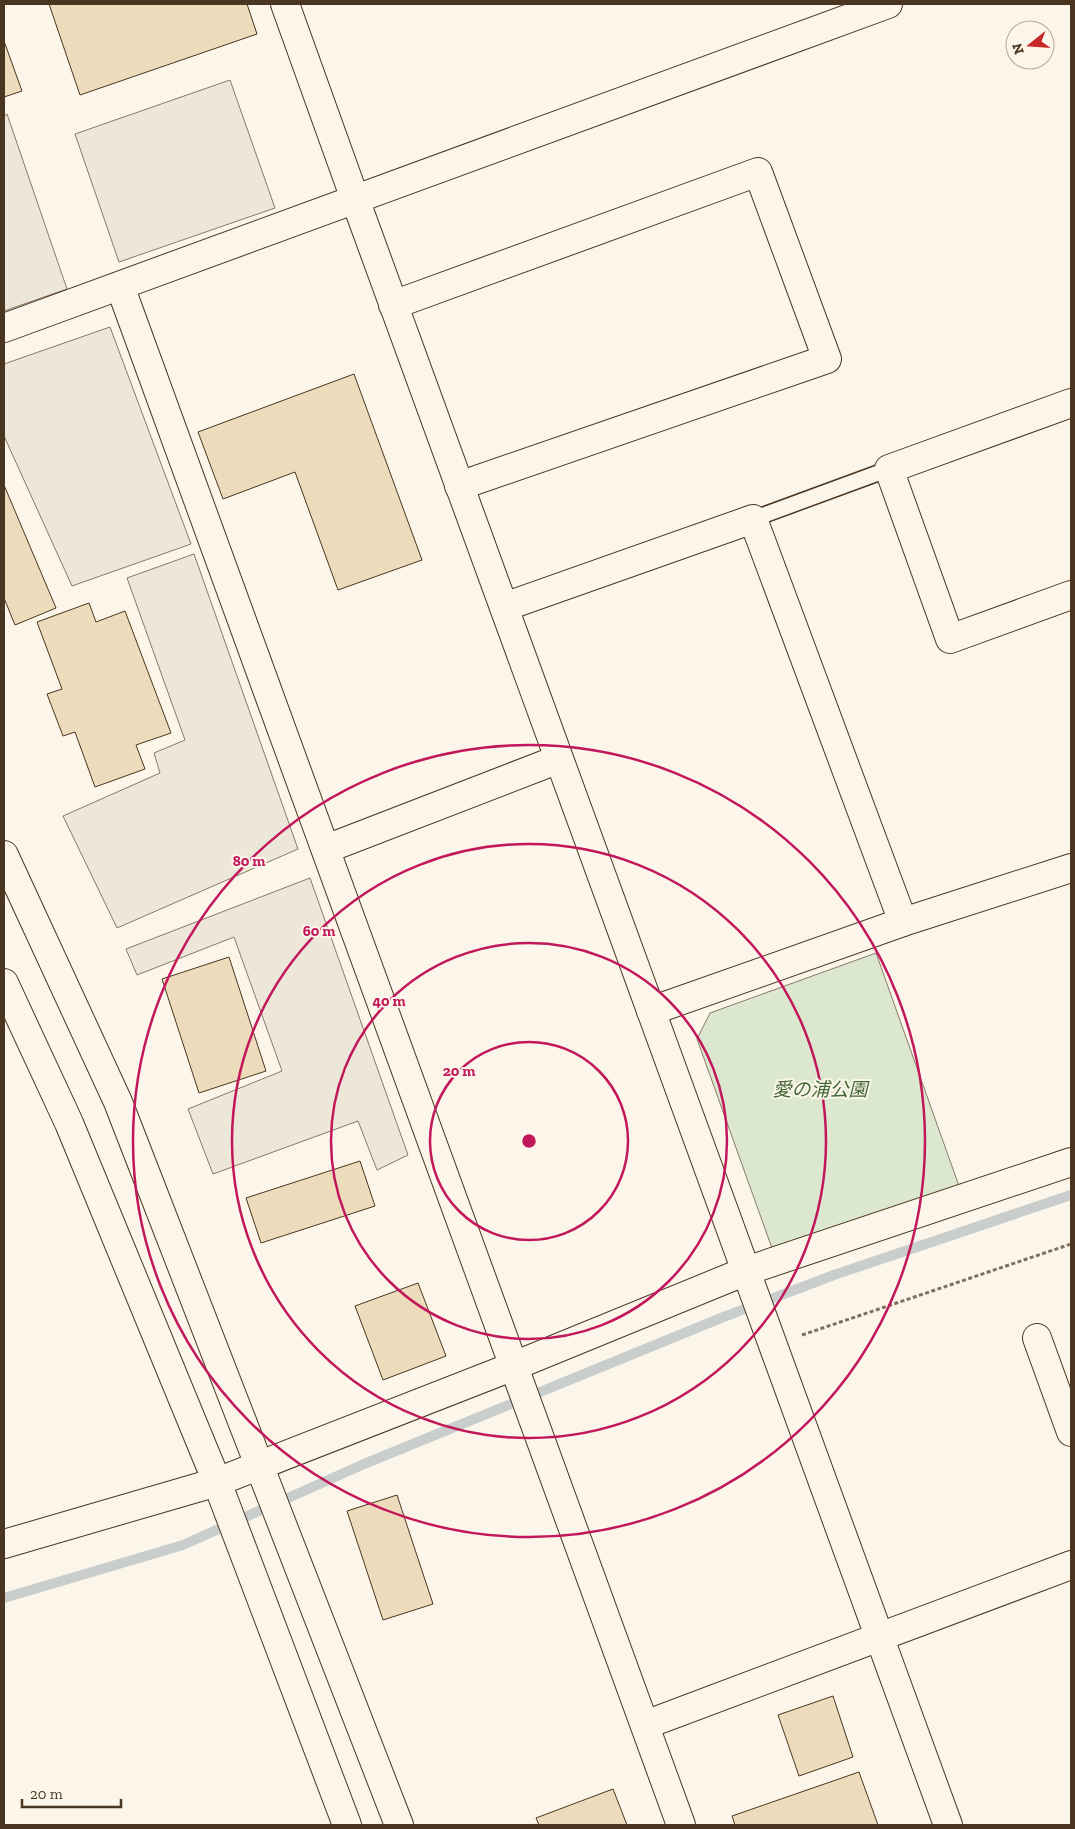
<svg xmlns="http://www.w3.org/2000/svg" width="1075" height="1829" font-family="'Zilla Slab','Noto Sans JP',serif">
	<style>
		.green { fill: #dce7d0; stroke: #887966 }
		.parking { fill: #ede7d9; stroke: #887966 }
		.lines { fill: none; stroke-linecap: round; stroke-linejoin: round }
		.stream { stroke: #c9cecd; stroke-width: 10 }
		.building { fill: #ecdcbc; stroke: #4a3520 }
		.service-casing { stroke: #4a3520; stroke-width: 18 }
		.minor-casing { stroke: #4a3520; stroke-width: 30 }
		.tertiary-casing { stroke: #4a3520; stroke-width: 30 }
		.path { stroke: #7f6f5c; stroke-width: 3; stroke-dasharray: 4 2.5; stroke-linecap: butt }
		.service { stroke: #fbf6e9; stroke-width: 15 }
		.minor { stroke: #fbf6e9; stroke-width: 28 }
		.tertiary { stroke: #fbf6e9; stroke-width: 28 }
		.ring { fill: none; stroke: #c2185b; stroke-width: 2.5 }
		.labels { text-anchor: middle; dominant-baseline: central; stroke-width: 4; stroke-linejoin: round; paint-order: stroke }
		.park-label { font-size: 19px; font-style: italic; fill: #436837; stroke: #fbf6e9 }
		.centre { fill: #c2185b; stroke: #fbf6e9; stroke-width: 2.5 }
		.ring-label { font-size: 15px; text-anchor: middle; font-weight: bold; fill: #c2185b; stroke: #fbf6e9; stroke-width: 4; stroke-linejoin: round; paint-order: stroke }
	</style>
	<rect width="100%" height="100%" fill="#fbf6e9"/>
	<path class="green" d="M876,953L959,1186L773,1251L697,1039L710,1013Z"/>
	<g class="parking">
		<path d="M230,80L275,208L119,262L75,134Z"/>
		<path d="M7,114L67,289L4,311V116Z"/>
		<path d="M110,327L191,544L72,586L4,436V364Z"/>
		<path d="M194,554L298,849L117,928L63,816L160,773L154,753L185,740L127,578Z"/>
		<path d="M310,878L408,1155L377,1170L358,1121L213,1174L188,1109L282,1071L234,937L137,975L126,949Z"/>
	</g>
	<g class="lines">
		<path class="stream" d="M4,1598L183,1545L364,1464L721,1318L834,1275L1071,1195"/>
	</g>
	<g class="building">
		<path d="M49,4H247L257,34L80,95Z"/>
		<path d="M4,41L22,91L4,97Z"/>
		<path d="M354,374L422,560L338,590L295,472L223,499L198,432Z"/>
		<path d="M4,485L56,608L15,625L4,598Z"/>
		<path d="M89,603L96,622L125,611L171,733L136,745L145,769L95,787L75,732L63,736L47,694L62,689L37,622Z"/>
		<path d="M229,957L266,1071L199,1093L162,979Z"/>
		<path d="M360,1161L375,1206L261,1243L246,1198Z"/>
		<path d="M418,1283L446,1356L383,1380L355,1306Z"/>
		<path d="M397,1495L433,1604L383,1620L347,1511Z"/>
		<path d="M833,1696L853,1757L799,1776L778,1715Z"/>
		<path d="M859,1772L878,1825H735L732,1816Z"/>
		<path d="M613,1789L627,1825H539L536,1818Z"/>
	</g>
	<g class="lines">
		<g class="service-casing">
			<path id="service" d="M753,519L889,469"/>
		</g>
		<g class="minor-casing">
			<g id="minor">
				<path d="M285,4L355,199"/>
				<path d="M120,286L681,1825"/>
				<path d="M393,305L758,172L827,359L459,486"/>
				<path d="M4,328L888,4"/>
				<path d="M1071,403L889,469L950,639L1071,595"/>
				<path d="M504,607L753,519L903,922"/>
				<path d="M326,849L559,759"/>
				<path d="M651,1011L903,922L1071,868"/>
				<path d="M1037,1338L1071,1432"/>
				<path d="M514,1366L746,1271L1071,1162"/>
				<path d="M645,1725L1071,1565"/>
			</g>
		</g>
		<g class="tertiary-casing">
			<g id="tertiary">
				<path d="M355,199L948,1825"/>
				<path d="M4,855L118,1102L399,1825"/>
				<path d="M4,983L69,1123L217,1482L347,1825"/>
				<path d="M4,1544L217,1482L514,1366"/>
			</g>
		</g>
		<path class="path" d="M802,1335L1071,1244"/>
		<use href="#service" class="service"/>
		<use href="#minor" class="minor"/>
		<use href="#tertiary" class="tertiary"/>
	</g>
	<g class="ring">
		<circle cx="529" cy="1141" r="99"/>
		<circle cx="529" cy="1141" r="198"/>
		<circle cx="529" cy="1141" r="297"/>
		<circle cx="529" cy="1141" r="396"/>
	</g>
	<g class="labels">
		<g class="park-label">
			<text x="820" y="1089">愛の浦公園</text>
		</g>
	</g>
	<circle cx="529" cy="1141" r="8" class="centre"/>
	<g class="ring-label">
		<text x="249" y="866">80 m</text>
		<text x="319" y="936">60 m</text>
		<text x="389" y="1006">40 m</text>
		<text x="459" y="1076">20 m</text>
	</g>
	<rect width="1075" height="1829" fill="none" stroke="#4a3520" stroke-width="10"/>
	<g transform="translate(1030 45) rotate(253)"><circle r="24" fill="#fbf6e9" stroke="#b4a999"/>
	<path d="M0-4L9 19L0 12L-9 19Z" fill="#c62828"/>
	<text y="-8" font-size="14" font-weight="bold" text-anchor="middle" fill="#4a3520">N</text>
	</g>
	<path d="M22 1799v8h99v-8" fill="none" stroke="#4a3520" stroke-width="2.5"/>
	<text x="30" y="1799" font-size="15" fill="#4a3520" stroke="#fbf6e9" stroke-width="4" paint-order="stroke">20 m</text>
</svg>
